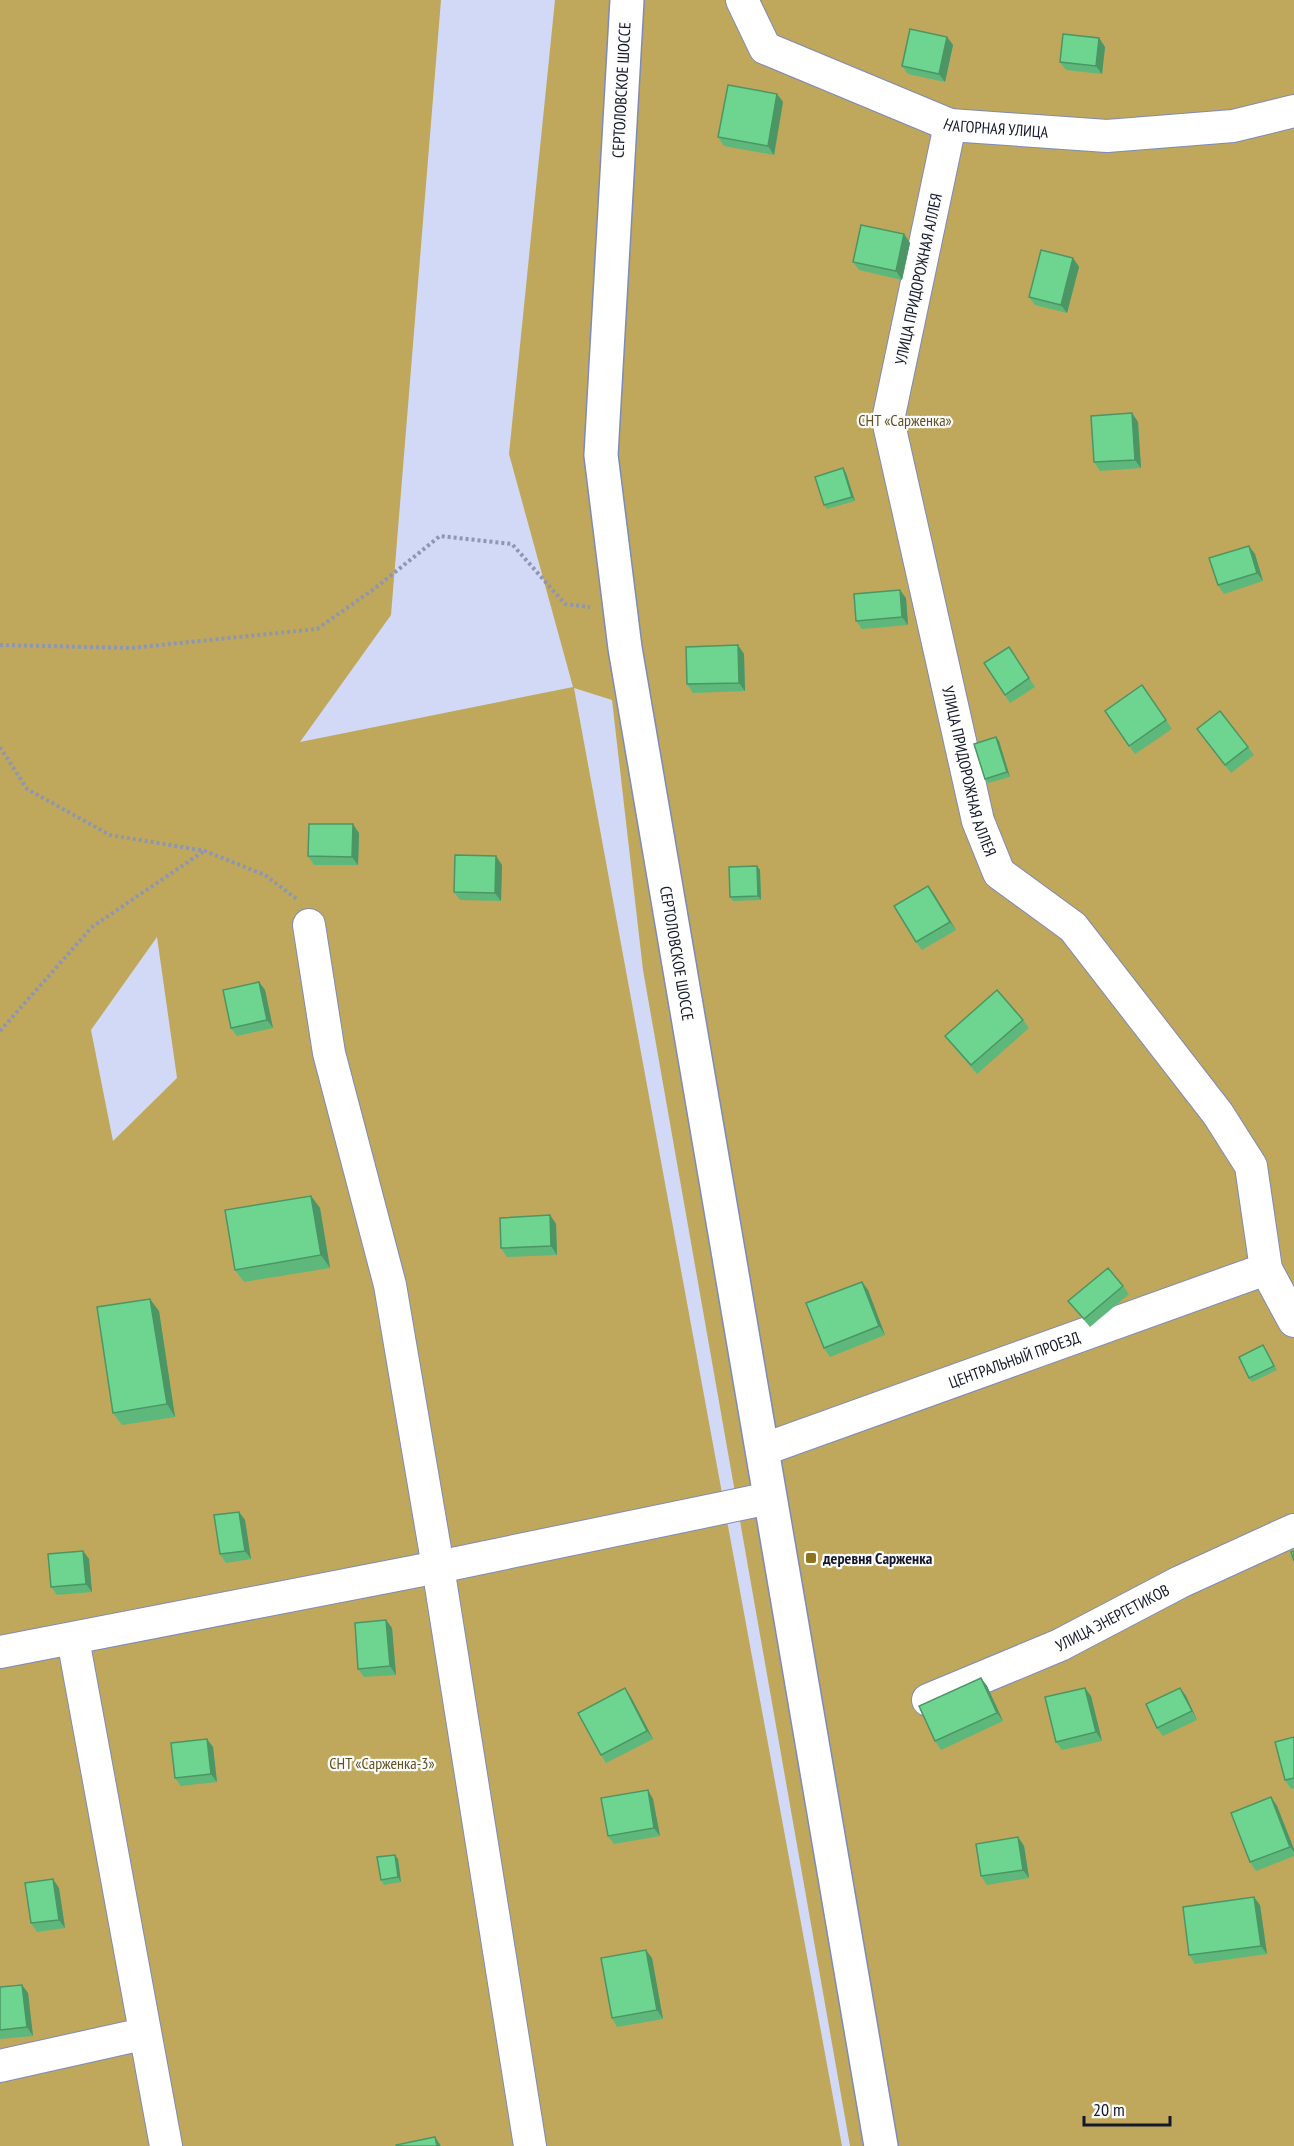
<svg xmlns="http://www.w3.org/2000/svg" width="1294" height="2146" font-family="'PT Sans Narrow',sans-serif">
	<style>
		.green { fill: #bfa85c; fill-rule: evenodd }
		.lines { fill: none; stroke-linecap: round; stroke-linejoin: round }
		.street-casing { stroke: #7e8ab8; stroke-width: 34 }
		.secondary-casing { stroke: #7e8ab8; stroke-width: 36 }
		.path { stroke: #8f96af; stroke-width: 4; stroke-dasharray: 3 3; stroke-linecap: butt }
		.street { stroke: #fff; stroke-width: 32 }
		.secondary { stroke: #fff; stroke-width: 33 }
		.wall { fill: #5eb77b }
		.shaded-wall { fill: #4c9564 }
		.building { fill: #6dd58f; stroke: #4c9564; stroke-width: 1.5 }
		.poi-dot { fill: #8f761c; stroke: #fbfbfb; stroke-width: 2 }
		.labels { text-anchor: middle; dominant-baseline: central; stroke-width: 4.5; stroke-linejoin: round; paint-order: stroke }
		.street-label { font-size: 16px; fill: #14182a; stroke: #fbfbfb }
		.park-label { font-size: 16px; fill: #5f5122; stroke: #fbfbfb }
		.poi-label { font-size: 16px; font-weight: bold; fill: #14182a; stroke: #fbfbfb; text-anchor: start }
	</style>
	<rect width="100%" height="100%" fill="#d1d9f7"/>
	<path class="green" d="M0,0H441L391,615L300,742L573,687L509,454L555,0H1294V2146H850L643,970L612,700L574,688L842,2146H0ZM157,937L177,1078L113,1141L91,1030Z"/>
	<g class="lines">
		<g class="street-casing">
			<g id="street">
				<path id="s1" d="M742,0L765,48L950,125L1107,136L1233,126L1294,111"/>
				<path id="s2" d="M950,125L888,420L978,821L999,873L1073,927L1218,1114L1251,1166L1266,1269L1294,1321"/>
				<path d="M309,925L329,1053L390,1285L438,1567L530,2146"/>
				<path id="s3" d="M762,1450L1266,1269"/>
				<path d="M73,1639L166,2146"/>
				<path d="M0,1652L438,1567L770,1498"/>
				<path id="s4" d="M928,1700L1060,1645L1180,1582L1294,1530"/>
				<path d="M0,2066L143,2034"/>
			</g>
		</g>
		<g class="secondary-casing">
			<g id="secondary">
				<path id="s5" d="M627,0L601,455L625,648L881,2146"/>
			</g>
		</g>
		<g class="path">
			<path d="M0,645L131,648L317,629L374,589L440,536L512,544L565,604L590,607"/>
			<path d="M0,747L27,789L110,835L205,851L265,875L298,900"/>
			<path d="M0,1031L92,927L204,851"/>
		</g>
		<use href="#street" class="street"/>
		<use href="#secondary" class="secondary"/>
	</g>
	<g class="wall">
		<path d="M947,37L953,45L945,82L908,74L902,66Z"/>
		<path d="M1099,38L1105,47L1102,74L1066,70L1060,62Z"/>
		<path d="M777,94L783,102L774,155L724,146L718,137Z"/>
		<path d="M904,234L910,243L902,280L859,270L853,262Z"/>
		<path d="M1073,258L1079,267L1067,313L1035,305L1029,297Z"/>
		<path d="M1132,413L1138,422L1141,468L1100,471L1094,462Z"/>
		<path d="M843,468L846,473L855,501L827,509L824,505Z"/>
		<path d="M1255,554L1263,581L1224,594L1218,585Z"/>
		<path d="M906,598L908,625L862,629L856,621Z"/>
		<path d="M1009,647L1035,687L1010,703L984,663Z"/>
		<path d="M744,654L745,691L693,693L687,684Z"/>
		<path d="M1142,685L1172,729L1135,754L1105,711Z"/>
		<path d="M1197,729L1248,747L1254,755L1231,773Z"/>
		<path d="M996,737L999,741L1010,777L988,783L985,779Z"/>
		<path d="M359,833L358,865H314L308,856Z"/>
		<path d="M502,865L501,901L460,900L454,892Z"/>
		<path d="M757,866L760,870L761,900L733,901L730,897Z"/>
		<path d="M934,894L956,930L922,950L916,942Z"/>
		<path d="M259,982L265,990L273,1028L237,1036L231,1028Z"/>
		<path d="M1023,1020L1029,1028L977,1074L951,1044L945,1036Z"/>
		<path d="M311,1196L320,1208L330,1268L244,1282L235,1270Z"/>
		<path d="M550,1215L556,1224L557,1255L507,1257L501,1248Z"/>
		<path d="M862,1282L868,1290L885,1335L830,1357L824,1348Z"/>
		<path d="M1123,1286L1129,1294L1090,1327L1068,1301Z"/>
		<path d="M159,1311L175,1417L122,1425L113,1413Z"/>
		<path d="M1266,1349L1277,1370L1252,1382L1249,1378Z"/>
		<path d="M239,1512L245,1520L251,1559L226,1563L220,1554Z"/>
		<path d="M83,1551L89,1559L92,1592L57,1595L51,1587Z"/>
		<path d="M386,1620L392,1628L396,1675L364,1677L358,1669Z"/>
		<path d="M981,1678L987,1686L1003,1721L941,1750L935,1741Z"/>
		<path d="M1180,1688L1186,1696L1197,1720L1163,1736L1157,1728Z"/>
		<path d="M1091,1696L1102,1741L1062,1750L1056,1742Z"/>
		<path d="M631,1697L653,1739L606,1763L601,1755Z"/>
		<path d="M1294,1737V1788L1291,1789L1285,1780Z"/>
		<path d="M213,1747L217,1782L181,1786L175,1778Z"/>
		<path d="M1271,1797L1277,1806L1294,1849V1856L1256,1871L1250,1862Z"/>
		<path d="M653,1799L660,1836L614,1844L608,1836Z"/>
		<path d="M1018,1837L1024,1846L1029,1878L987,1885L981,1876Z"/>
		<path d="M398,1859L401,1882L384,1885L381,1880Z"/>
		<path d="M59,1888L65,1928L37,1932L31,1923Z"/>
		<path d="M1260,1905L1267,1954L1195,1964L1189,1955Z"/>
		<path d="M652,1958L663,2019L617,2027L612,2018Z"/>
		<path d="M22,1985L28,1993L33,2036L0,2039V1987Z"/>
	</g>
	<g class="shaded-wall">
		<path d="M947,37L953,45L945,82L939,74Z"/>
		<path d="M1099,38L1105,47L1102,74L1096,66Z"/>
		<path d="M777,94L783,102L774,155L768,146Z"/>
		<path d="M904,234L910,243L902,280L896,271Z"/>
		<path d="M1073,258L1079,267L1067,313L1061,305Z"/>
		<path d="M1132,413L1138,422L1141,468L1135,460Z"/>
		<path d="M843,468L846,473L855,501L852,497Z"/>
		<path d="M1249,546L1255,554L1263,581L1257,573Z"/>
		<path d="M900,590L906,598L908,625L902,617Z"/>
		<path d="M738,645L744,654L745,691L739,683Z"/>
		<path d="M996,737L999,741L1010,777L1007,772Z"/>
		<path d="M353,824L359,833L358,865L352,857Z"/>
		<path d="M496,856L502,865L501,901L495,893Z"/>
		<path d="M757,866L760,870L761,900L758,896Z"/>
		<path d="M928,886L934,894L956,930L950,922Z"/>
		<path d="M259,982L265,990L273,1028L267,1020Z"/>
		<path d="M311,1196L320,1208L330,1268L321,1255Z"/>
		<path d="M550,1215L556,1224L557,1255L551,1246Z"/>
		<path d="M862,1282L868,1290L885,1335L879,1326Z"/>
		<path d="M150,1299L159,1311L175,1417L167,1404Z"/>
		<path d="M239,1512L245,1520L251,1559L245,1551Z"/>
		<path d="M83,1551L89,1559L92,1592L86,1584Z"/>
		<path d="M386,1620L392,1628L396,1675L390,1666Z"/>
		<path d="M981,1678L987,1686L1003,1721L997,1713Z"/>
		<path d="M625,1688L631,1697L653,1739L647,1731Z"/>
		<path d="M1085,1688L1091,1696L1102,1741L1096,1732Z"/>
		<path d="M1180,1688L1186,1696L1197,1720L1192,1711Z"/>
		<path d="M207,1739L213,1747L217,1782L211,1774Z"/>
		<path d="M648,1790L653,1799L660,1836L654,1828Z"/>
		<path d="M1271,1797L1277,1806L1294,1849V1852L1290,1847Z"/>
		<path d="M1018,1837L1024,1846L1029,1878L1023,1870Z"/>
		<path d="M395,1855L398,1859L401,1882L398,1877Z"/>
		<path d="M53,1879L59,1888L65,1928L59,1920Z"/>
		<path d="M1254,1897L1260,1905L1267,1954L1261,1946Z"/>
		<path d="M646,1950L652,1958L663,2019L657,2010Z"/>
		<path d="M22,1985L28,1993L33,2036L27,2027Z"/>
		<path d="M435,2137L441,2146H437Z"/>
	</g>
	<g class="building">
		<path d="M910,29L947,37L939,74L902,66Z"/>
		<path d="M1063,34L1099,38L1096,66L1060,62Z"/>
		<path d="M728,85L777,94L768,146L718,137Z"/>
		<path d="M861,225L904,234L896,271L853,262Z"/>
		<path d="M1041,250L1073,258L1061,305L1029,297Z"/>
		<path d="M1132,413L1135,460L1094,462L1091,416Z"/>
		<path d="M843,468L852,497L824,505L815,477Z"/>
		<path d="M1249,546L1257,573L1218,585L1209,558Z"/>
		<path d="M900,590L902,617L856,621L854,594Z"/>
		<path d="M738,645L739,683L687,684L686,647Z"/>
		<path d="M1009,647L1029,678L1005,695L984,663Z"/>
		<path d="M1142,685L1166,720L1129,746L1105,711Z"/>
		<path d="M1220,711L1248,747L1225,765L1197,729Z"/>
		<path d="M996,737L1007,772L985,779L974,744Z"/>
		<path d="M309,824H353L352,857L308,856Z"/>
		<path d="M455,855L496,856L495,893L454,892Z"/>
		<path d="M757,866L758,896L730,897L729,867Z"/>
		<path d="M928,886L950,922L916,942L894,906Z"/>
		<path d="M259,982L267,1020L231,1028L223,990Z"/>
		<path d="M997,990L1023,1020L971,1065L945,1036Z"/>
		<path d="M311,1196L321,1255L235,1270L225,1210Z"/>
		<path d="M550,1215L551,1246L501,1248L500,1218Z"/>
		<path d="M1108,1268L1123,1286L1084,1319L1068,1301Z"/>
		<path d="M862,1282L879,1326L824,1348L806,1303Z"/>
		<path d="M150,1299L167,1404L113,1413L97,1307Z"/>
		<path d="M1263,1345L1274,1366L1249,1378L1239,1357Z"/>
		<path d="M239,1512L245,1551L220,1554L214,1515Z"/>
		<path d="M83,1551L86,1584L51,1587L48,1554Z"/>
		<path d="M1294,1551V1561L1291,1552Z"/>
		<path d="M386,1620L390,1666L358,1669L355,1623Z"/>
		<path d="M981,1678L997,1713L935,1741L919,1706Z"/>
		<path d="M625,1688L647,1731L601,1755L578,1713Z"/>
		<path d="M1085,1688L1096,1732L1056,1742L1045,1697Z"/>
		<path d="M1180,1688L1192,1711L1157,1728L1146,1704Z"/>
		<path d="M1294,1737V1778L1285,1780L1275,1742Z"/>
		<path d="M207,1739L211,1774L175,1778L171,1743Z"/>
		<path d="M648,1790L654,1828L608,1836L601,1798Z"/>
		<path d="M1271,1797L1290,1847L1250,1862L1231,1813Z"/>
		<path d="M1018,1837L1023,1870L981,1876L976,1844Z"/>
		<path d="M395,1855L398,1877L381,1880L377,1857Z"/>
		<path d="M53,1879L59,1920L31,1923L25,1883Z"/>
		<path d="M1254,1897L1261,1946L1189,1955L1183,1907Z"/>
		<path d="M646,1950L657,2010L612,2018L601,1958Z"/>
		<path d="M22,1985L27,2027L0,2030V1987Z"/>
		<path d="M435,2137L437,2146H396V2145Z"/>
	</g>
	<rect class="poi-dot" x="805" y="1552" width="12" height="12" rx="3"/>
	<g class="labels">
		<g class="street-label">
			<text transform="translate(621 90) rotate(-87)">СЕРТОЛОВСКОЕ ШОССЕ</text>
			<text stroke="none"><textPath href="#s1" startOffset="300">НАГОРНАЯ УЛИЦА</textPath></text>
			<text transform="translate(918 279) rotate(-78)">УЛИЦА ПРИДОРОЖНАЯ АЛЛЕЯ</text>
			<text stroke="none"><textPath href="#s2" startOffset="662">УЛИЦА ПРИДОРОЖНАЯ АЛЛЕЯ</textPath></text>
			<text stroke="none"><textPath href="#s5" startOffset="960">СЕРТОЛОВСКОЕ ШОССЕ</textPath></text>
			<text stroke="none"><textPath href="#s3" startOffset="268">ЦЕНТРАЛЬНЫЙ ПРОЕЗД</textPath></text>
			<text stroke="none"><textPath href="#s4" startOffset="202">УЛИЦА ЭНЕРГЕТИКОВ</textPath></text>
		</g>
		<g class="park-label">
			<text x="905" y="420">СНТ «Сарженка»</text>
			<text x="382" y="1763">СНТ «Сарженка-3»</text>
		</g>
		<g class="poi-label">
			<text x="823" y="1558">деревня Сарженка</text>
		</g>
	</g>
	<path d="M1084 2116v9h86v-9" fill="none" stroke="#14182a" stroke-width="3"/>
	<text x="1093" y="2116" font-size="18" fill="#14182a" stroke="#fbfbfb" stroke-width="4.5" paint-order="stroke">20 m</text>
</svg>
